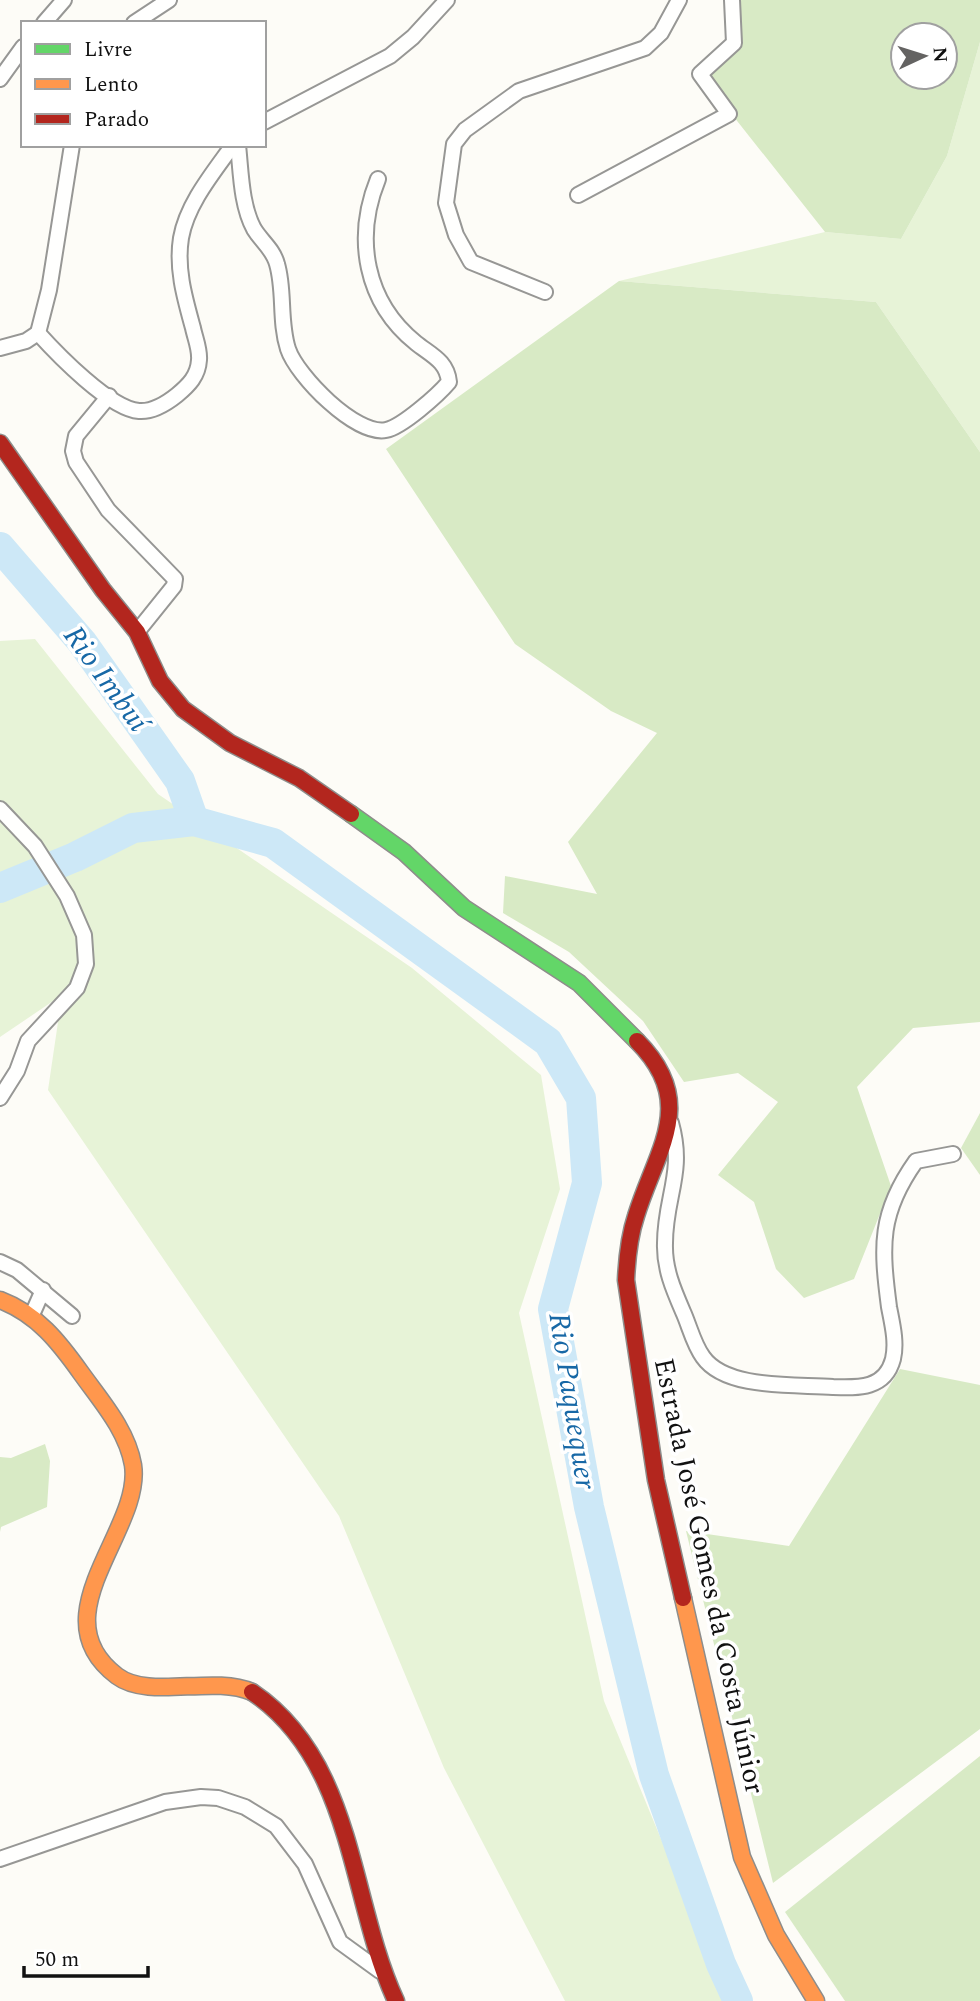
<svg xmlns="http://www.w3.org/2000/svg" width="980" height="2001" font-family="Spectral,serif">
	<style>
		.green { fill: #e7f3d7 }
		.forest { fill: #d8eac5; fill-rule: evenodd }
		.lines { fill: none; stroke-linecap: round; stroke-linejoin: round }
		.river { stroke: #cde8f7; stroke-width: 30 }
		.street-casing { stroke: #979795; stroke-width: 18 }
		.fast-casing { stroke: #8e8d8b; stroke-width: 19 }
		.slow-casing { stroke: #8e8d8b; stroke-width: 19 }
		.jam-casing { stroke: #8e8d8b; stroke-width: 19 }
		.street { stroke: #fffffe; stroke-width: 14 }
		.fast { stroke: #63d668; stroke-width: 16 }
		.slow { stroke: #ff974d; stroke-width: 16 }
		.jam { stroke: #b3261e; stroke-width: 16 }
		.labels { text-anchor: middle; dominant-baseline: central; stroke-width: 7; stroke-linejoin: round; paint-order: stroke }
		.street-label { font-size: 28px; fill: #111; stroke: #fff }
		.water-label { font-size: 30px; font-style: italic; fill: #1768a6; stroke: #fff }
	</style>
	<rect width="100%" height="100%" fill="#fdfcf7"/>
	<g class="green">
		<path d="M980,42V452L876,302L619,281L825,232L901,239L947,156Z"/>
		<path d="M35,639L158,794L412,968L541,1075L560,1189L519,1313L604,1701L728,2001H565L444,1768L339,1516L48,1090L62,995L0,1037V641Z"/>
	</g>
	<g class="forest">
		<path d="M726,0H980V42L947,156L901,239L825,232L700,74L729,46ZM903,35H945V77H903Z"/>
		<path d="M619,281L876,302L980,452V1022L913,1028L857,1087L891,1186L854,1279L804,1298L776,1269L754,1202L718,1175L778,1102L738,1073L684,1082L643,1021L569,952L503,913L505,876L597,894L568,842L657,733L611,711L515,644L386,449Z"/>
		<path d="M980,1113V1175L961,1148Z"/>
		<path d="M900,1369L980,1385V1729L773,1883L686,1531L789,1546Z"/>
		<path d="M45,1444L50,1461L47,1507L1,1527L0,1532V1457L11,1458Z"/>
		<path d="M980,1756V2001H845L785,1912Z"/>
	</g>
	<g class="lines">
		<g class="river">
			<path d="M0,547L82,642L180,781L194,821"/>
			<path d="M0,888L75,857L133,828L194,821L273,843L548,1042L581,1098L587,1183L553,1309L589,1507L654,1775L721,1964L738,2001"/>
		</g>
		<g class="street-casing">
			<g id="street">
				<path d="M44,23L64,0"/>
				<path d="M134,23L169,0"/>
				<path d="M0,79L23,47"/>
				<path d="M264,122L390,56L413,37L447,0"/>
				<path d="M238,145C241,172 241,205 254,229C262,242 273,249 277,264C285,291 279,321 288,349C297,376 356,436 386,430C402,427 438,395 449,382C447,361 431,355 416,343C365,302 354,238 378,179"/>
				<path d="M578,195L729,114L700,74L734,43L732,0"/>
				<path d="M545,292L471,262L456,235L446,203L454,144L465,130L519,91L645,48L661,33L679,0"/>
				<path d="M38,333C57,354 110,409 139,411C153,412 167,403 177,395C189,385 198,376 199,360C200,349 195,338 193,328C185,299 176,269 181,238C187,204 213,173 233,145"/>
				<path d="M38,333L49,290L72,145"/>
				<path d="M0,348L26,341L38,333"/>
				<path d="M109,396L76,436L73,451L76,462L108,510L175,579L174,586L137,632"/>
				<path d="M0,809L35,846L67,896L84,935L86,964L77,988L28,1041L17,1071L0,1098"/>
				<path d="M671,1123C685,1173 665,1196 665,1243C664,1269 674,1291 684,1314C690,1328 694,1345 703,1357C726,1390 796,1384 833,1387C859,1388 885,1389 893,1359C897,1342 892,1323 889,1307C881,1246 879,1213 916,1161L953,1154"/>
				<path d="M0,1262L17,1270L72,1316"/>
				<path d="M31,1317L43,1290"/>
				<path d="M0,1859L165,1802L201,1797L218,1798L245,1807L276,1826L305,1864L340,1942L380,1971"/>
			</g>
		</g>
		<g class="fast-casing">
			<path id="fast" d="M351,814L404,852L464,908L579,983L637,1041"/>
		</g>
		<g class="slow-casing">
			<g id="slow">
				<path d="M0,1300C37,1314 59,1342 81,1373C101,1401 127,1430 133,1465C143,1530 37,1616 117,1676C149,1700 212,1675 252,1692"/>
				<path d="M683,1598L742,1857L776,1935L816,2001"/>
			</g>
		</g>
		<g class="jam-casing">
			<g id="jam">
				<path d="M0,443L103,590L137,632L160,681L183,709L230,743L299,778L351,814"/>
				<path d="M637,1041C699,1103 656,1150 636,1216C629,1237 627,1258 626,1280L656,1480L683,1598"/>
				<path d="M252,1692C355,1761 349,1900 396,2001"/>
			</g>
		</g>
		<use href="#street" class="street"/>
		<use href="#fast" class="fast"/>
		<use href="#slow" class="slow"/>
		<use href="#jam" class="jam"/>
	</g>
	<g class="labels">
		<g class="street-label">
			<text transform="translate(709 1576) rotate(78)">Estrada José Gomes da Costa Júnior</text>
		</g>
		<g class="water-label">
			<text transform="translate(106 679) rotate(54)">Rio Imbuí</text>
			<text transform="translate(572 1401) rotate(81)">Rio Paquequer</text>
		</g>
	</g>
	<rect x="21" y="21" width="245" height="126" fill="#ffffff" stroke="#a0a0a0" stroke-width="2"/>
	<rect x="35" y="44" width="35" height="10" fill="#63d668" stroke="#a0a0a0" stroke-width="2"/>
	<text x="84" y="56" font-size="21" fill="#111111">Livre</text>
	<rect x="35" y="79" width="35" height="10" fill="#ff974d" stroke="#a0a0a0" stroke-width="2"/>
	<text x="84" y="91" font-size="21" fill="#111111">Lento</text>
	<rect x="35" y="114" width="35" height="10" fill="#b3261e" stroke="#a0a0a0" stroke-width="2"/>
	<text x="84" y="126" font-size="21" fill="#111111">Parado</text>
	<g transform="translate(924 56) rotate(86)"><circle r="33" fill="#ffffff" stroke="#a0a0a0" stroke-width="2"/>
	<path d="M0-5L12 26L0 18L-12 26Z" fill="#646362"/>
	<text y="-10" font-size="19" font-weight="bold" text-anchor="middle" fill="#111111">N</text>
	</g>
	<path d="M24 1966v10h124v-10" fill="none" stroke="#111111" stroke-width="3.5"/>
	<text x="35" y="1966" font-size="21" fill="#111111" stroke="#ffffff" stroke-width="5" paint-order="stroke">50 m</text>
</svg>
